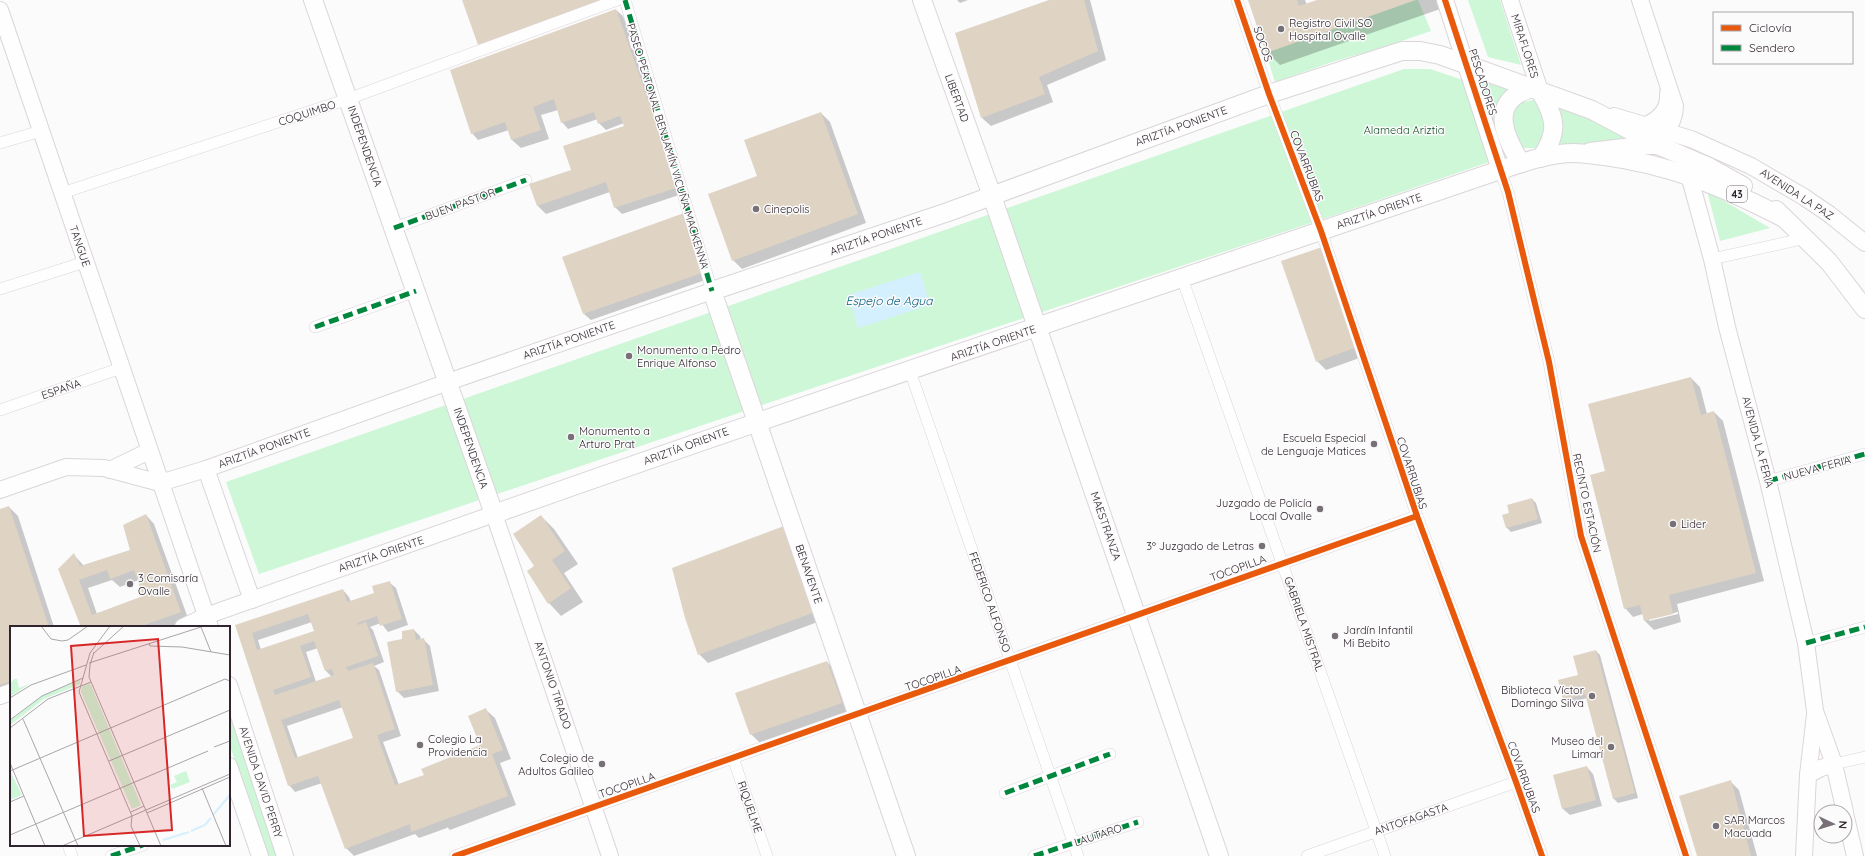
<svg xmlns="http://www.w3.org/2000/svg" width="1865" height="856" font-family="Quicksand,sans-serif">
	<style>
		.green { fill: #cdf7d7 }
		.water { fill: #d4f0fe }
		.shadow { fill: #0003; fill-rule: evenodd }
		.building { fill: #dfd4c4; fill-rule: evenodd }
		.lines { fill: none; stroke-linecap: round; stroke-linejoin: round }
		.street-casing { stroke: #dbd5da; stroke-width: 12 }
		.secondary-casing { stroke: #dbd5da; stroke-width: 18 }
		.primary-casing { stroke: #dbd5da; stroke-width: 20 }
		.street { stroke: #fefefe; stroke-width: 11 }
		.secondary { stroke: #fefefe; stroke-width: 16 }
		.primary { stroke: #fefefe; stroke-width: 18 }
		.quiet { stroke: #00873e; stroke-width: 5; stroke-dasharray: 10 5; stroke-linecap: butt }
		.cycleway-casing { stroke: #fbfbfb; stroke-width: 8 }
		.cycleway { stroke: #e8590c; stroke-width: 6 }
		.poi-dot { fill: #777076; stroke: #fbfbfb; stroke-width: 1.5 }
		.labels { text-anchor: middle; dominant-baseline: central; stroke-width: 3; stroke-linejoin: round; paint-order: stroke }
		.shield { fill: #fbfbfb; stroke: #6d656c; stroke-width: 1 }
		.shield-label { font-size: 10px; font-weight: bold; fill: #30252f }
		.poi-label { font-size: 11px; fill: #30252f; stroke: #fbfbfb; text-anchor: start }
		.street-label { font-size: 11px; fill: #30252f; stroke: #fbfbfb }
		.park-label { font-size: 11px; fill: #155129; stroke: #fbfbfb }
		.water-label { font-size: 12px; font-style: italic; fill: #025f80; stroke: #fbfbfb }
		.inset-river { fill: none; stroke: #d4f0fe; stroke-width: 2 }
		.inset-road { fill: none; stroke: #aaa5a9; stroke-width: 1 }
		.view { fill: #d62828; fill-opacity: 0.15; stroke: #d62828; stroke-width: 2 }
		.inset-edge { fill: none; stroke: #30252f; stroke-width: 2 }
	</style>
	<rect width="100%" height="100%" fill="#fbfbfb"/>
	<g class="green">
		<path d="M1416,0H1418L1431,31L1381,48L1332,62L1275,82L1266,53Z"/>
		<path d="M1468,0H1500L1521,65L1488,57Z"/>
		<path d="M1404,69H1430L1463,80L1489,162L1335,215L813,388L259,574L226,482Z"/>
		<path d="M1473,77L1510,89C1486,109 1493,123 1504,149L1499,152Z"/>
		<path d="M1533,100L1543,106L1549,121L1538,148H1524C1512,134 1507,118 1519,103Z"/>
		<path d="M1552,102L1636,138L1554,149Z"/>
		<path d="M1707,191L1770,228L1720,241Z"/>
		<path d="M229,703L279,856H267L229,743Z"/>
	</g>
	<path class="water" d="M920,272L930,305L858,328L848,295Z"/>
	<g class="shadow">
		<path d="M957,0H968L960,3Z"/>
		<path d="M1052,0H1090L1106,60L1047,85L1053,102L991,126L982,118Z"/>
		<path d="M1249,0H1305L1307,5L1320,0H1441L1443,8L1280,65L1267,52Z"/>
		<path d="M616,10L623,16L630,36L628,37L631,48L635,52L685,193L622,214L615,207L610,192L546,214L537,205L572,171L625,127L624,123L606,130L599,123L598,119L568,129L562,122L558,110L541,115L549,139L521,148L512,140L509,130L478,140L472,133Z"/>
		<path d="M821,113L830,122L866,223L742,269L733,260L758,177Z"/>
		<path d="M684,215L711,278L591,320L584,314Z"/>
		<path d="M1322,248L1365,356L1326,370L1317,361Z"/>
		<path d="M1691,378L1700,387L1707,414L1714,412L1723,421L1764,581L1677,604L1681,622L1654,630L1645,621L1643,614L1633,617L1625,608L1607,471ZM1678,612V614L1649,621V619Z"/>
		<path d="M1532,499L1536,503L1542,523L1511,532L1507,528L1504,516L1510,514Z"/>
		<path d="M9,507L18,516L54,627H11V692L0,696V510Z"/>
		<path d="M146,515L154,524L189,621L171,627H82L74,555L84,566L131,550ZM112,580L120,587L139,580L144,597L97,614L88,588Z"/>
		<path d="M541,516L554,529L578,564L564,573L583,602L561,616L549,603L535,566Z"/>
		<path d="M793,536L823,620L708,663L699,654Z"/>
		<path d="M389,582L396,588L408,625L388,632L381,623L370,627L373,630L384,662L374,666L379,670L401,736L383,742L399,785L426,775L481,746L486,710L495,718L511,759L500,763L516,805L450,830L447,827V828L419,838L415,834L354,856L346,848L322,783L295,792L289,785L236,626L343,590L349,597L351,602L375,594ZM312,622L315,631L261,650L258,640ZM318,648L326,671L332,677L316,682L306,652ZM343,707L354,738L298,758L287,726Z"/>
		<path d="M414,630L420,636L421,640L423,639L430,646L439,691L404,698L397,691L403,640Z"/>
		<path d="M1596,651L1600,655L1638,798L1618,803L1614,799L1587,698L1568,704L1564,699Z"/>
		<path d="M827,662L836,671L850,712L760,743L751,734Z"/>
		<path d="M1587,767L1593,774L1602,806L1570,815L1563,809Z"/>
		<path d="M1730,781L1739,790L1757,856H1699Z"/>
	</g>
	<g class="building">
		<path d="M462,0H605L478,45Z"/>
		<path d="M1049,0H1084L1098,51L1039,77L1045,94L981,118L955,33Z"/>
		<path d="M1248,0H1297L1299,6L1317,0H1415L1266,53Z"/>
		<path d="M616,9L679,187L614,208L606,182L537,206L529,184L571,170L563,146L624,126L620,116L598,124L594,112L561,123L554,99L533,107L541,130L511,140L505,122L471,134L450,70Z"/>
		<path d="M821,112L858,214L732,261L708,194L757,176L744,140Z"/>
		<path d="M684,213L705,272L583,314L562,257Z"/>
		<path d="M1322,247L1357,347L1316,362L1281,261Z"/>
		<path d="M1691,377L1701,415L1714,411L1756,573L1669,595L1673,614L1644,621L1640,605L1624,609L1590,475L1605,471L1588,404Z"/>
		<path d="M1532,498L1538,519L1506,528L1502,515L1509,513L1507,505Z"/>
		<path d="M9,506L49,627H11V681L0,685V509Z"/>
		<path d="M146,514L181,612L139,627H81L58,569L74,553L80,566L130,550L123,525ZM107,570L110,579L134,570L143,596L92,615L79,580Z"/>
		<path d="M541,515L565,551L552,560L571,588L548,604L527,571L534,566L513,534Z"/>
		<path d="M784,526L815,612L698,655L685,618L672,568Z"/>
		<path d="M390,581L402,619L380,626L377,616L357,623L358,625L366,622L378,656L346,667L348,671L373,663L395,729L377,735L395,785L424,775L421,769L480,745L468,716L486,708L503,750L492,754L508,796L411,832L410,824L345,849L318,776L288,786L235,625L343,589L347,602L374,593L372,586ZM308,614L314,631L257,650L252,633ZM314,641L325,671L332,669L334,675L275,695L273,690L311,677L300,646ZM339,700L353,738L295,758L281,720Z"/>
		<path d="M414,629L416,640L424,638L433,685L396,692L387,642L402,639V631Z"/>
		<path d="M1596,650L1635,793L1613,799L1585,694L1563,700L1558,680L1578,675L1573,656Z"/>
		<path d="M827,661L842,703L750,735L735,693Z"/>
		<path d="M1587,766L1596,800L1562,809L1553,775Z"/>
		<path d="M1731,780L1751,856H1697L1679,796Z"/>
	</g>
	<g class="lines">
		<g class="street-casing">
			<g id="street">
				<path d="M625,0L712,291"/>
				<path d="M1237,0L1269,94L1321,231L1417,516L1516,782L1542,856"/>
				<path d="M0,143L41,131"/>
				<path d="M1500,170L1508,192L1549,362L1581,536L1686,856"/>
				<path d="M62,193L348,99L617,0"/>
				<path d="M394,228L526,180"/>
				<path d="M1712,259L1806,238"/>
				<path d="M1182,278L1385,856"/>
				<path d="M0,289L85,262"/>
				<path d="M315,327L416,291"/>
				<path d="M910,371L1078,856"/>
				<path d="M0,410L121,368"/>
				<path d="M1768,481L1865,454"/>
				<path d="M1806,643L1865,627"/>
				<path d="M733,758L767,856"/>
				<path d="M1834,764L1865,757"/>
				<path d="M1005,793L1110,754"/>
				<path d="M68,845L72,856"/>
				<path d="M111,856L143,845"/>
				<path d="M455,856L1417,516"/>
				<path d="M1034,856L1138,822"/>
				<path d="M1307,856L1516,782"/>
			</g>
		</g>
		<g class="secondary-casing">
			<g id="secondary">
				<path d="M1445,0L1500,170"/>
				<path d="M1510,0L1540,91"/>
				<path d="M1640,0L1675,106C1675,119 1668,128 1663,140"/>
				<path d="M0,10L210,627"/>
				<path d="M1614,116L1691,139L1751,166L1804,197L1829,214L1865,243"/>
				<path d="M1647,125C1660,118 1669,110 1668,93"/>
				<path d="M1590,151L1632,146H1662"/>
				<path d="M1689,175L1712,259L1727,327L1768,481L1806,643L1815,711L1834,764L1845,812"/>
				<path d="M206,469L252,600"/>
				<path d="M110,470L149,451"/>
				<path d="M0,490L66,467L104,468L160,483L206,469L448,382L712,291"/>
				<path d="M183,627L206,616L494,514L610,856"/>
				<path d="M229,685L285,856"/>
				<path d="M0,696L11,692"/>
				<path d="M229,766L260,856"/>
				<path d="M1808,775L1815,715"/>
				<path d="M1845,813L1855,856"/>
				<path d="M1804,856L1808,775L1821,768L1834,764"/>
			</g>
		</g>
		<g class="primary-casing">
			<g id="primary">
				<path d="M313,0L494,514C827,396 1163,285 1497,171C1522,163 1548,153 1574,153C1584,153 1594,155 1604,156C1669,164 1726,188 1784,218"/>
				<path d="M922,0L992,196L1219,856"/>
				<path d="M1540,91C1556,118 1559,132 1541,158"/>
				<path d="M1521,163C1504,136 1488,101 1532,88"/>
				<path d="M1776,210L1829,262L1865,309"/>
				<path d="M906,856L712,291L948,212L1269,94L1402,51H1420L1440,55L1592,110L1660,146L1709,167L1743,186"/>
			</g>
		</g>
		<use href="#street" class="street"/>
		<use href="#secondary" class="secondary"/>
		<use href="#primary" class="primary"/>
		<g class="quiet">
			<path d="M625,0L712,291"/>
			<path d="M394,228L526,180"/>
			<path d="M315,327L416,291"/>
			<path d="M1768,481L1865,454"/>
			<path d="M1806,643L1865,627"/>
			<path d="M1005,793L1110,754"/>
			<path d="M111,856L143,845"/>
			<path d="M1034,856L1138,822"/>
		</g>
		<g class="cycleway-casing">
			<g id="cycleway">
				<path d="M1237,0L1269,94L1321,231L1417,516L1516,782L1542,856"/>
				<path d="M1445,0L1508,192L1549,362L1581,536L1686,856"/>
				<path d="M455,856L1417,516"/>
			</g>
		</g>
		<use href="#cycleway" class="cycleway"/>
	</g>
	<g class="poi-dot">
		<circle cx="1281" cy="29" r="4"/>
		<circle cx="756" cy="209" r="4"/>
		<circle cx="629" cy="356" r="4"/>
		<circle cx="571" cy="437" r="4"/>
		<circle cx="1374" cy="444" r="4"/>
		<circle cx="1320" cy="509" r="4"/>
		<circle cx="1673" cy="524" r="4"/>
		<circle cx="1262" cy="546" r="4"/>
		<circle cx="130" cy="584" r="4"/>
		<circle cx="1335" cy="636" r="4"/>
		<circle cx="1592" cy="696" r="4"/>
		<circle cx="420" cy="745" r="4"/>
		<circle cx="1611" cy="747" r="4"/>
		<circle cx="602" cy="764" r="4"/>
		<circle cx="1716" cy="826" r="4"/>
	</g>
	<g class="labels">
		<rect class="shield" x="1727" y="186" width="20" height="16" rx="3"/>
		<g class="shield-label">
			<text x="1737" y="194">43</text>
		</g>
		<g class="poi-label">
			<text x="1289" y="23">Registro Civil SO<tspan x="1289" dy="13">Hospital Ovalle</tspan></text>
			<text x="764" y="209">Cinepolis</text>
			<text x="637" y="350">Monumento a Pedro<tspan x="637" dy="13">Enrique Alfonso</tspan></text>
			<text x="579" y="431">Monumento a<tspan x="579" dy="13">Arturo Prat</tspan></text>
			<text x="1366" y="438" text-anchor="end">Escuela Especial<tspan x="1366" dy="13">de Lenguaje Matices</tspan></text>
			<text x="1312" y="503" text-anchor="end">Juzgado de Policía<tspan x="1312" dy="13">Local Ovalle</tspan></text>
			<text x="1681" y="524">Lider</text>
			<text x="1254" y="546" text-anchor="end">3º Juzgado de Letras</text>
			<text x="138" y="578">3 Comisaría<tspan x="138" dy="13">Ovalle</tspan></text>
			<text x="1343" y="630">Jardín Infantil<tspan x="1343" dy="13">Mi Bebito</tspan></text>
			<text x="1584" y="690" text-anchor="end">Biblioteca Víctor<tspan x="1584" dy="13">Domingo Silva</tspan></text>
			<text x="428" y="739">Colegio La<tspan x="428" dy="13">Providencia</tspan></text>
			<text x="1603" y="741" text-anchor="end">Museo del<tspan x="1603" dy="13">Limarí</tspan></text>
			<text x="594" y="758" text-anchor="end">Colegio de<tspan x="594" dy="13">Adultos Galileo</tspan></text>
			<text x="1724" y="820">SAR Marcos<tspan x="1724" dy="13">Macuada</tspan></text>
		</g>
		<g class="street-label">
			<text transform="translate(1263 44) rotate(71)">SOCOS</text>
			<text transform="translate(1525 46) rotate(72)">MIRAFLORES</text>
			<text transform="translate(1483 82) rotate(72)">PESCADORES</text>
			<text transform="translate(957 98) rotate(70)">LIBERTAD</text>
			<text transform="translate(307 113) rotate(-18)">COQUIMBO</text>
			<text transform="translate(1181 126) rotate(-20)">ARIZTÍA PONIENTE</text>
			<text transform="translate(365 146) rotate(71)">INDEPENDENCIA</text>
			<text transform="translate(668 146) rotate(73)">PASEO PEATONAL BENJAMÍN VICUÑA MACKENNA</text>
			<text transform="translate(1307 166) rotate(69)">COVARRUBIAS</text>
			<text transform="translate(1797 194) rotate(33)">AVENIDA LA PAZ</text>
			<text transform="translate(460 204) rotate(-20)">BUEN PASTOR</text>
			<text transform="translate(1379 211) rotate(-19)">ARIZTÍA ORIENTE</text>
			<text transform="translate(876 236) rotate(-19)">ARIZTÍA PONIENTE</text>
			<text transform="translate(80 246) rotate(71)">TANGUE</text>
			<text transform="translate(569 340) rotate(-19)">ARIZTÍA PONIENTE</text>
			<text transform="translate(993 343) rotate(-19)">ARIZTÍA ORIENTE</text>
			<text transform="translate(61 389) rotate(-19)">ESPAÑA</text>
			<text transform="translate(1758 442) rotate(75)">AVENIDA LA FERIA</text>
			<text transform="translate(686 446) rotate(-20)">ARIZTÍA ORIENTE</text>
			<text transform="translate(264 448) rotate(-20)">ARIZTÍA PONIENTE</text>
			<text transform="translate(471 448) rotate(71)">INDEPENDENCIA</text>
			<text transform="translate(1817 468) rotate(-15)">NUEVA FERIA</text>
			<text transform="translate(1412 473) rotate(72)">COVARRUBIAS</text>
			<text transform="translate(1587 503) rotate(78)">RECINTO ESTACIÓN</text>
			<text transform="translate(1106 526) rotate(71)">MAESTRANZA</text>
			<text transform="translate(381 554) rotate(-19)">ARIZTÍA ORIENTE</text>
			<text transform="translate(1238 568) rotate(-20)">TOCOPILLA</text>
			<text transform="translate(809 574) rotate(71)">BENAVENTE</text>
			<text transform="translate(990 602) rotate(71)">FEDERICO ALFONSO</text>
			<text transform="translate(1304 624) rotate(71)">GABRIELA MISTRAL</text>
			<text transform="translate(933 678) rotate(-19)">TOCOPILLA</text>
			<text transform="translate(553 685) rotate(71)">ANTONIO TIRADO</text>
			<text transform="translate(1524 777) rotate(70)">COVARRUBIAS</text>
			<text transform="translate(261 782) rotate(72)">AVENIDA DAVID PERRY</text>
			<text transform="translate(627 785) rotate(-19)">TOCOPILLA</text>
			<text transform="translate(750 807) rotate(71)">RIQUELME</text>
			<text transform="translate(1411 819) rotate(-19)">ANTOFAGASTA</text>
			<text transform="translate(1098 835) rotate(-18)">LAUTARO</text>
		</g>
		<g class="park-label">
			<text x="1404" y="130">Alameda Ariztia</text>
		</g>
		<g class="water-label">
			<text x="889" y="300">Espejo de Agua</text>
		</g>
	</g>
	<g transform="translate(10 626)">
		<rect width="220" height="220" fill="#fbfbfb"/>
		<path d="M4,53H7L9,62L19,58L0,71V58ZM70,54V58L34,73L0,99V95L32,70ZM80,57L131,179L122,183L71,66L72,60ZM0,145L12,169L0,174ZM176,145L180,156L162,163L160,159L167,156L164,150Z" fill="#cdf7d7"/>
		<path class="inset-river" d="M203,189L220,169M181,205L195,199L201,192M153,214L179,206"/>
		<path class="inset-road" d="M31,0L41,13L52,15L58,14L78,0M100,0L80,27L69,66L122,190M139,17L140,20L172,21L220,29M84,26L80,39L79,51L151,220M84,27L114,0M79,37L191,1L201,26M0,72L21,59L76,39M13,93L68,220M0,94L32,70L73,52M0,102L38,73L81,56M204,121L220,115M99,135L220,84M0,137L35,220M0,145L208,56L215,53L220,55M192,162L216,220M0,176L14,170M121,186L134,180M137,187L220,151M122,190L121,200L130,220M0,209L198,125M52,220L220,148"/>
		<path class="view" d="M148,13L162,204L74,210L61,20Z"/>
		<rect width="220" height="220" class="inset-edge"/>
	</g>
	<rect x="1713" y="12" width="140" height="52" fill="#fbfbfb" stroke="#aaa5a9"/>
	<rect x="1721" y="25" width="20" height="6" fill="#e8590c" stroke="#aaa5a9"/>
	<text x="1749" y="32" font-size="12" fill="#30252f">Ciclovía</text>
	<rect x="1721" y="45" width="20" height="6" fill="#00873e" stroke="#aaa5a9"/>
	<text x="1749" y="52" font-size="12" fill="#30252f">Sendero</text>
	<g transform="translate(1833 824) rotate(94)"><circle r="19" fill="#fbfbfb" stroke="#aaa5a9"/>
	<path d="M0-3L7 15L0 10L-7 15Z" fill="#777076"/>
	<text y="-6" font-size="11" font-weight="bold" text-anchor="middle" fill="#30252f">N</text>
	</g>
</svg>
